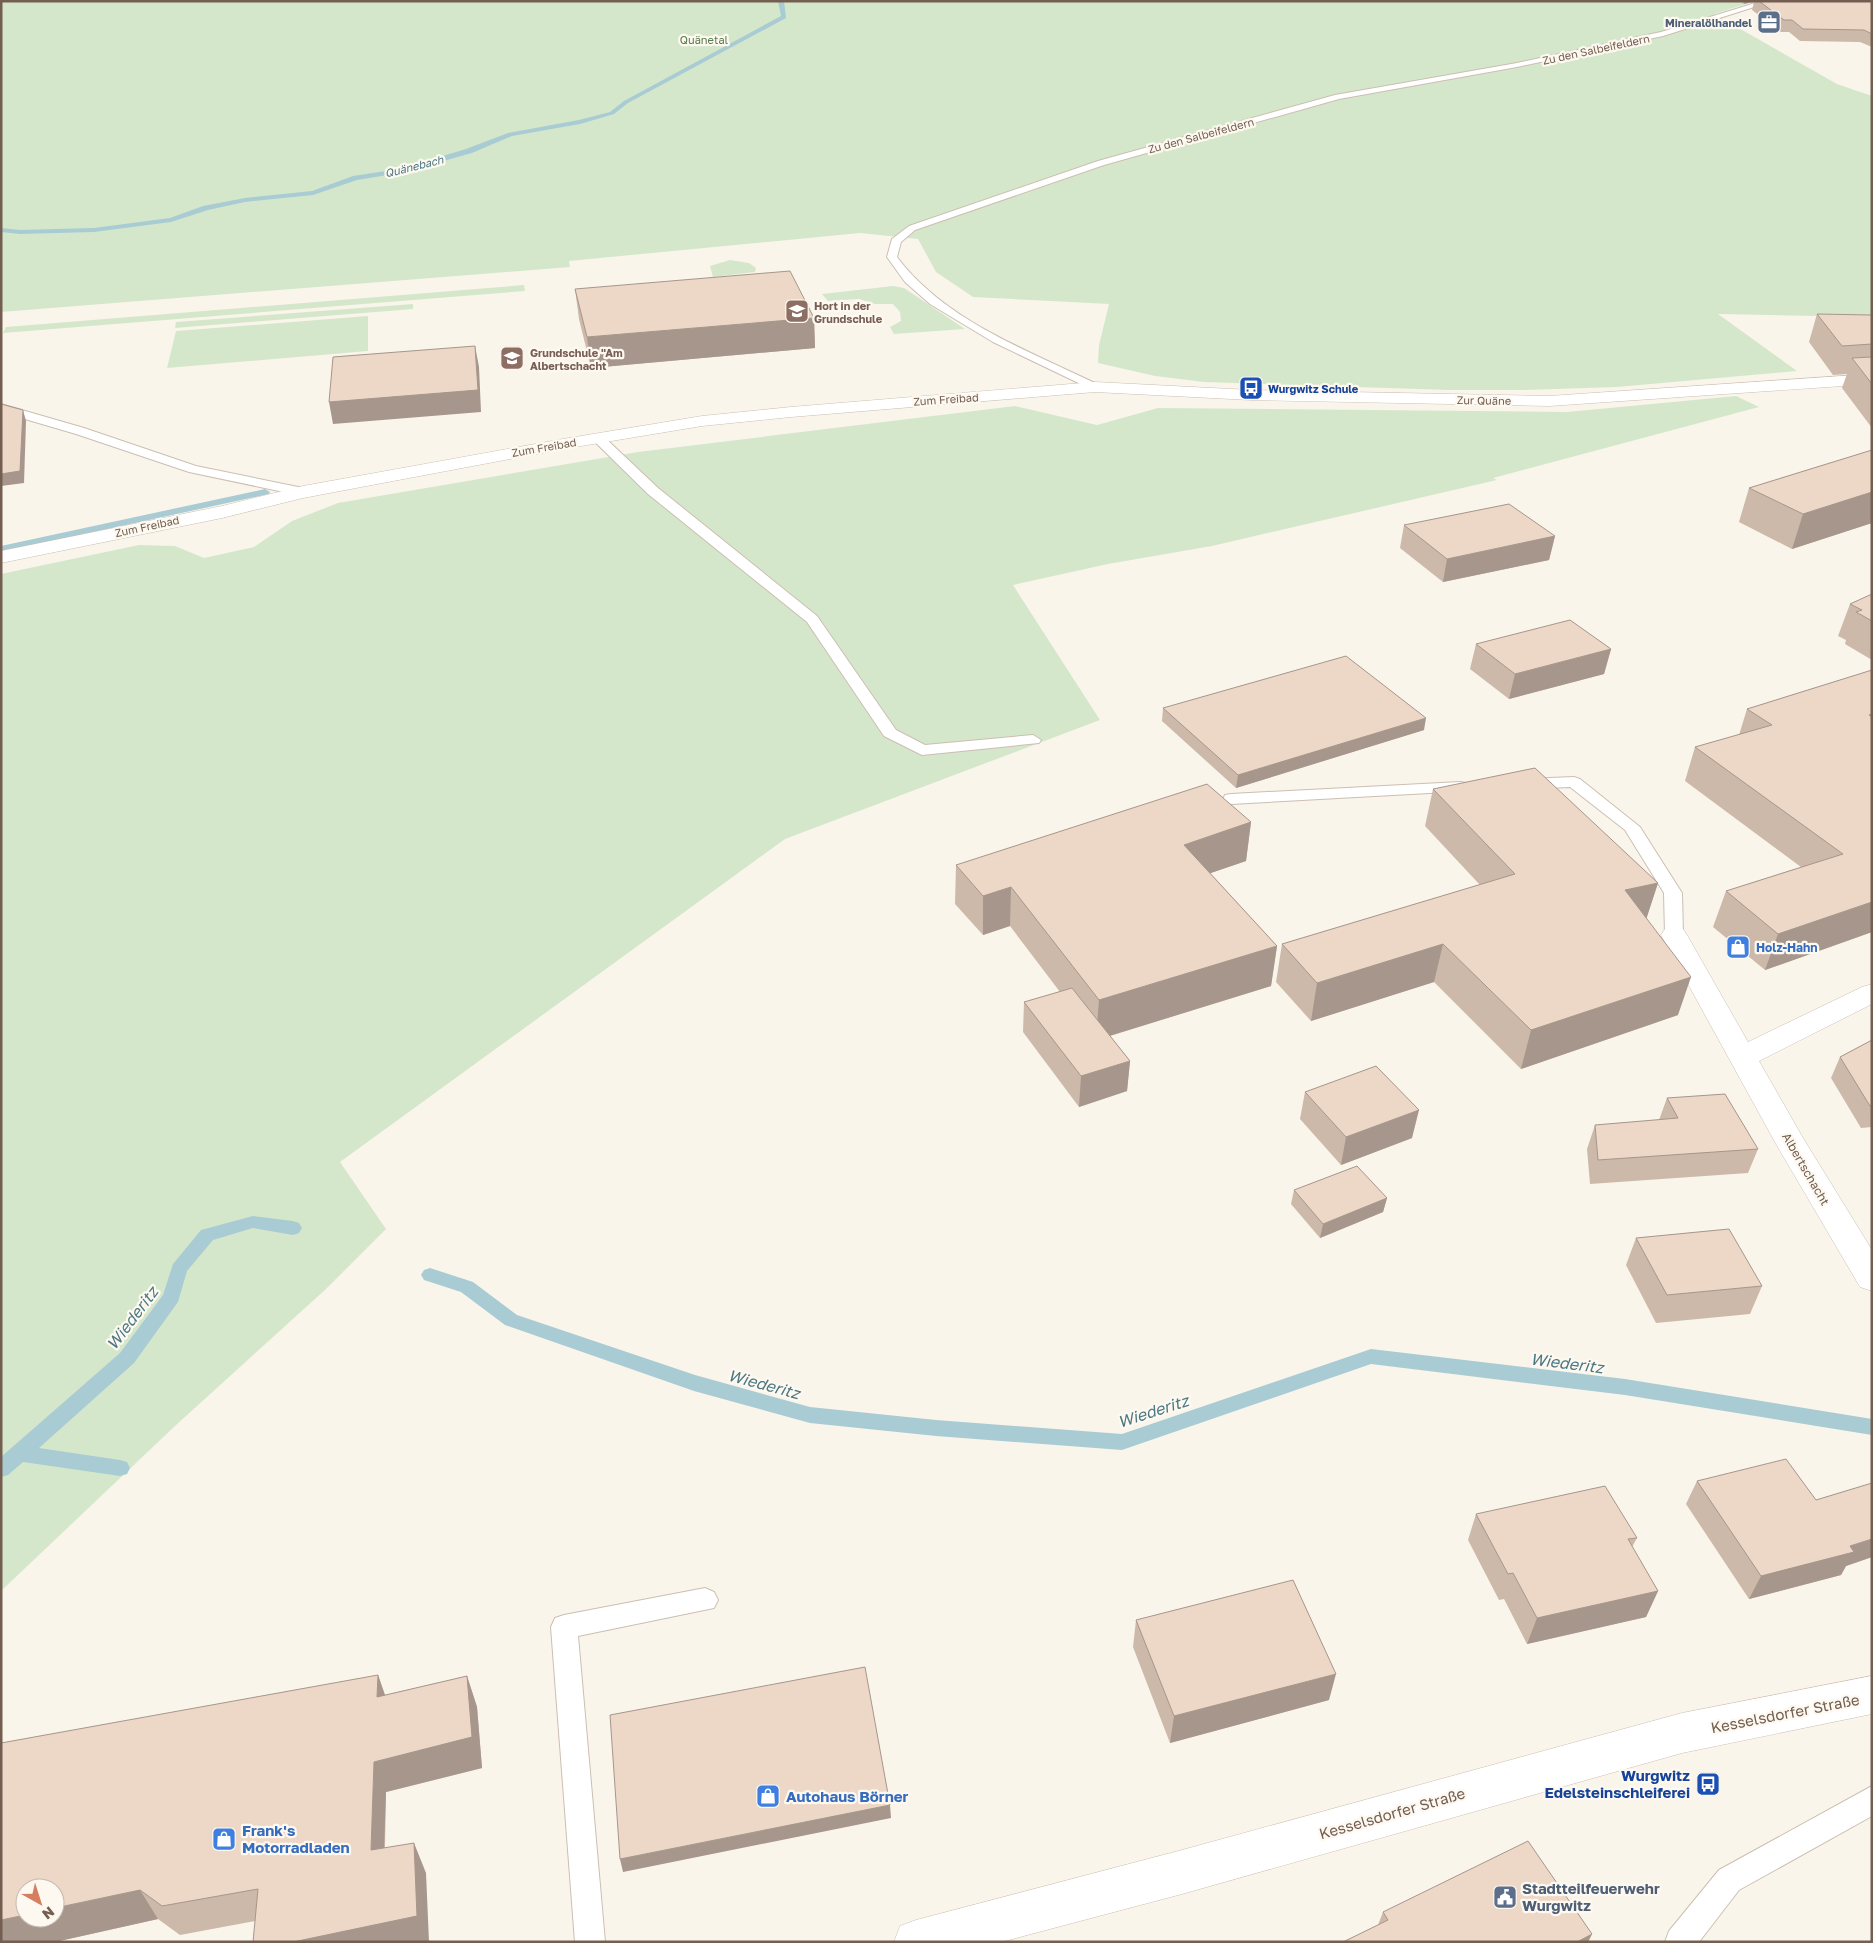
<svg xmlns="http://www.w3.org/2000/svg" width="1873" height="1943" font-family="'Golos Text',sans-serif">
	<style>
		.green { fill: #d5e7cb }
		.lines { fill: none; stroke-linecap: round; stroke-linejoin: round }
		.stream { fill: #a9cbd3; fill-rule: evenodd }
		.lane-casing { stroke: #ccbeb2; stroke-width: 2 }
		.street-casing { stroke: #ccbeb2; stroke-width: 1 }
		.secondary-casing { stroke: #cebeb0; stroke-width: 1 }
		.lane { fill: #fff; fill-rule: evenodd }
		.street { fill: #fff; fill-rule: evenodd }
		.secondary { fill: #fff; fill-rule: evenodd }
		.wall { fill: #ccb9aa }
		.shaded-wall { fill: #a6968b }
		.building { fill: #edd7c6; stroke: #a6968b }
		.labels { text-anchor: middle; dominant-baseline: central; stroke-width: 4.5; stroke-linejoin: round; paint-order: stroke }
		.far-service-label { font-size: 11px; font-weight: bold; fill: #4e5e75; stroke: #fdf9f1; text-anchor: end }
		.far-park-label { font-size: 11px; fill: #597c4d; stroke: #fdf9f1 }
		.far-street-label { font-size: 11px; fill: #735e51; stroke: #fdf9f1 }
		.far-water-label { font-size: 11px; font-style: italic; fill: #4c7883; stroke: #fdf9f1 }
		.far-education-label { font-size: 11px; font-weight: bold; fill: #785e54; stroke: #fdf9f1; text-anchor: start }
		.far-transit-label { font-size: 11px; font-weight: bold; fill: #164399; stroke: #fdf9f1; text-anchor: start }
		.shop-label { font-size: 12px; font-weight: bold; fill: #366cbe; stroke: #fdf9f1; text-anchor: start }
		.street-label { font-size: 12px; fill: #735e51; stroke: #fdf9f1 }
		.near-street-label { font-size: 15px; fill: #735e51; stroke: #fdf9f1 }
		.near-transit-label { font-size: 15px; font-weight: bold; fill: #164399; stroke: #fdf9f1; text-anchor: end }
		.near-shop-label { font-size: 15px; font-weight: bold; fill: #366cbe; stroke: #fdf9f1; text-anchor: start }
		.near-service-label { font-size: 15px; font-weight: bold; fill: #4e5e75; stroke: #fdf9f1; text-anchor: start }
		.near-water-label { font-size: 16px; font-style: italic; fill: #4c7883; stroke: #fdf9f1 }
	</style>
	<rect width="100%" height="100%" fill="#faf5eb"/>
	<g class="green">
		<path d="M1,1H1756L1714,14L1837,84L1872,96V317L1718,314L1797,371L1617,387L1525,390H1448L1204,382L1155,376L1098,363L1099,345L1109,304L973,297L936,272L918,239L860,233L569,261L570,267L1,312Z"/>
		<path d="M730,260L749,263L756,268L755,272L713,277L710,266Z"/>
		<path d="M524,285L525,291L3,333L6,327Z"/>
		<path d="M893,286L904,288L965,329L894,334L890,327L901,321L900,312L893,304H875L859,299L828,301L822,294Z"/>
		<path d="M413,304V309L175,328L176,322Z"/>
		<path d="M368,316V351L167,368L176,331Z"/>
		<path d="M1736,396L1759,407L1493,478L1497,480L1212,546L1108,564L1013,585L1100,720L785,839L340,1162L386,1229L326,1289L175,1426L1,1591V574L139,545L175,546L204,558L254,547L292,521L338,503L638,452L1015,406L1097,425L1158,408L1567,412Z"/>
	</g>
	<g class="lines">
		<g class="stream">
			<path d="M778,1H784L786,18L628,103L614,114L580,124L512,136L472,153L400,173L357,180L313,195L245,202L208,210L171,222L94,232L20,234L1,232V228L20,230L94,228L170,218L203,206L245,198L312,191L353,176L399,169L466,149L508,133L579,120L610,112L624,101L781,16Z"/>
			<path d="M265,489L270,492L269,494L1,552V546Z"/>
			<path d="M253,1216L293,1221L299,1223L302,1228L299,1233L293,1235L253,1228L213,1240L187,1271L178,1302L134,1363L39,1448L120,1460L127,1462L130,1468L127,1474L120,1476L23,1462L8,1475L1,1477V1457L120,1353L163,1295L173,1264L201,1230Z"/>
			<path d="M430,1268L473,1282L517,1315L695,1375L810,1407L936,1420L1122,1434L1371,1349L1625,1379L1872,1419V1435L1625,1395L1371,1364L1122,1450L936,1436L810,1423L694,1391L505,1325L461,1292L424,1280L421,1275L424,1270Z"/>
		</g>
		<g class="lane-casing">
			<g id="lane">
				<path d="M1762,1H1773L1663,36L1517,67L1339,99L1104,165L915,230L901,242L897,257C945,321 1029,351 1099,385V389H1091L993,342L930,304L905,282L887,257L892,239L909,226L1098,161L1335,95L1517,63L1661,32Z"/>
				<path d="M1,404L84,428L196,466L303,488L309,492L303,496L189,472L76,434L1,412Z"/>
				<path d="M598,434L602,435L658,488L817,616L896,730L925,745L1033,735L1041,740L1039,743L922,755L884,736L807,622L648,494L594,441L592,438Z"/>
				<path d="M1574,777L1580,779L1640,827L1682,893L1683,935L1680,939H1668L1665,935L1664,893L1625,830L1570,787L1525,789L1519,787L1517,784L1519,781L1525,779Z"/>
				<path d="M1460,782L1466,783L1468,787L1466,791L1231,804L1225,803L1223,799L1225,795L1231,794Z"/>
				<path d="M705,1588L714,1592L718,1600L714,1608L578,1636L605,1942H575L551,1627L555,1618L564,1615Z"/>
				<path d="M1872,1786V1816L1739,1890L1699,1942H1665L1669,1931L1719,1870Z"/>
			</g>
		</g>
		<g class="street-casing">
			<g id="street">
				<path d="M1872,374V384L1549,406L1251,400L1095,392L791,417L702,426L563,449L303,498L222,518L1,563V551L222,506L303,486L563,439L702,416L791,407L1095,382L1251,390L1549,396Z"/>
				<path d="M1674,927L1683,929L1687,935L1748,1042L1862,987L1872,984V1004L1759,1061L1803,1138L1872,1250V1291L1860,1287L1776,1144L1661,935L1665,929Z"/>
			</g>
		</g>
		<g class="secondary-casing">
			<path id="secondary" d="M1872,1676V1714L1682,1753L1182,1894L1001,1942H894L900,1926L916,1920L1182,1850L1682,1713Z"/>
		</g>
		<use href="#lane" class="lane"/>
		<use href="#street" class="street"/>
		<use href="#secondary" class="secondary"/>
	</g>
	<g class="wall">
		<path d="M1743,1H1872V47L1860,42L1800,41L1789,32H1781L1752,10L1754,2L1744,4L1742,3Z"/>
		<path d="M575,289L814,318L815,348L591,368L579,319Z"/>
		<path d="M1817,314L1872,344V428L1842,388L1847,374L1833,375L1809,342Z"/>
		<path d="M1872,450V523L1792,549L1739,522L1749,488Z"/>
		<path d="M1404,525L1555,536L1549,560L1443,582L1400,548Z"/>
		<path d="M1872,594V660L1845,644L1846,640L1838,636L1850,604Z"/>
		<path d="M1476,644L1611,649L1604,674L1509,699L1470,669Z"/>
		<path d="M1872,670V932L1765,970L1713,927L1726,891L1801,867L1685,781L1695,747L1739,735L1747,709Z"/>
		<path d="M1163,708L1424,730L1236,788L1162,721Z"/>
		<path d="M1433,789L1658,883L1646,918L1678,1015L1521,1069L1434,982L1311,1021L1276,982L1282,944L1480,885L1425,826Z"/>
		<path d="M1251,822L1246,861L1210,873L1277,946L1271,986L1110,1036L1130,1061L1127,1091L1079,1107L1023,1032L1024,1002L1060,992L1010,926L983,935L955,904L956,865Z"/>
		<path d="M1872,1040V1127L1861,1128L1831,1078L1840,1057Z"/>
		<path d="M1305,1092L1412,1138L1341,1165L1300,1119Z"/>
		<path d="M1667,1098L1758,1149L1748,1173L1590,1184L1587,1149L1595,1125L1659,1120Z"/>
		<path d="M1294,1190L1387,1198L1383,1212L1320,1238L1291,1204Z"/>
		<path d="M1636,1238L1762,1286L1750,1314L1656,1323L1626,1265Z"/>
		<path d="M1697,1481L1816,1500L1872,1483V1557L1846,1566L1841,1575L1749,1599L1686,1504Z"/>
		<path d="M1476,1514L1637,1538L1632,1547L1658,1591L1646,1617L1527,1644L1504,1599L1499,1600L1468,1540Z"/>
		<path d="M1136,1620L1329,1700L1170,1743L1133,1647Z"/>
		<path d="M378,1675L385,1695L467,1676L477,1707L482,1768L386,1792L385,1848L426,1873L255,1921L180,1935L158,1919L55,1942Z"/>
		<path d="M1383,1912L1592,1934L1588,1942H1343L1378,1925Z"/>
	</g>
	<g class="shaded-wall">
		<path d="M1745,1H1754L1744,4Z"/>
		<path d="M814,318L815,348L591,368L587,337Z"/>
		<path d="M475,346L479,367L481,412L333,424L329,402Z"/>
		<path d="M23,410L26,421L24,483L1,486V474Z"/>
		<path d="M1872,492V523L1792,549L1803,514Z"/>
		<path d="M1555,536L1549,560L1443,582L1447,559Z"/>
		<path d="M1611,649L1604,674L1509,699L1515,674Z"/>
		<path d="M1426,718L1424,730L1236,788L1238,775Z"/>
		<path d="M1251,822L1246,861L1179,884L1184,845Z"/>
		<path d="M1658,883L1646,920L1625,890Z"/>
		<path d="M1011,887L1010,926L983,935V896Z"/>
		<path d="M1872,902V932L1765,970L1778,934Z"/>
		<path d="M1443,944L1434,982L1311,1021L1317,983Z"/>
		<path d="M1277,946L1271,986L1096,1040L1099,1000Z"/>
		<path d="M1691,977L1678,1015L1521,1069L1531,1030Z"/>
		<path d="M1130,1061L1127,1091L1079,1107L1081,1076Z"/>
		<path d="M1419,1110L1412,1138L1341,1165L1346,1137Z"/>
		<path d="M1387,1198L1383,1212L1320,1238L1323,1224Z"/>
		<path d="M1872,1539V1557L1846,1566L1841,1575L1749,1599L1761,1576Z"/>
		<path d="M1658,1591L1646,1617L1527,1644L1537,1618Z"/>
		<path d="M1336,1674L1329,1700L1170,1743L1174,1716Z"/>
		<path d="M378,1675L389,1707L377,1697Z"/>
		<path d="M467,1676L477,1707L482,1768L386,1792L383,1880L371,1850L374,1762Z"/>
		<path d="M890,1805L891,1818L623,1872L620,1859Z"/>
		<path d="M414,1843L426,1873L429,1942H293Z"/>
		<path d="M140,1890L158,1919L55,1942H1V1920L25,1915V1918H55V1908Z"/>
		<path d="M1592,1934L1588,1942H1577Z"/>
	</g>
	<g class="building">
		<path d="M1759,1H1872V34L1864,30L1803,29L1792,20H1784Z"/>
		<path d="M790,271L814,318L587,337L575,289Z"/>
		<path d="M1817,314L1871,315L1872,316V344L1842,346Z"/>
		<path d="M475,346L478,390L329,402L333,357Z"/>
		<path d="M1872,357V384L1852,358Z"/>
		<path d="M1,404L23,410L20,471L1,474Z"/>
		<path d="M1872,450V492L1803,514L1749,488Z"/>
		<path d="M1509,504L1555,536L1447,559L1404,525Z"/>
		<path d="M1872,594V621L1856,612L1862,610L1850,604Z"/>
		<path d="M1570,620L1611,649L1515,674L1476,644Z"/>
		<path d="M1346,656L1426,718L1238,775L1163,708Z"/>
		<path d="M1872,670V714L1869,715L1872,717V902L1778,934L1726,891L1843,854L1695,747L1772,725L1747,709Z"/>
		<path d="M1535,768L1658,883L1625,890L1691,977L1531,1030L1443,944L1317,983L1282,944L1515,874L1433,789Z"/>
		<path d="M1207,784L1251,822L1184,845L1277,946L1099,1000L1011,887L983,896L956,865Z"/>
		<path d="M1072,988L1130,1061L1081,1076L1024,1002Z"/>
		<path d="M1872,1040V1106H1870L1840,1057Z"/>
		<path d="M1376,1066L1419,1110L1346,1137L1305,1092Z"/>
		<path d="M1725,1094L1758,1149L1598,1160L1595,1125L1678,1118L1667,1098Z"/>
		<path d="M1357,1166L1387,1198L1323,1224L1294,1190Z"/>
		<path d="M1729,1229L1762,1286L1667,1295L1636,1238Z"/>
		<path d="M1786,1459L1816,1500L1872,1483V1539L1850,1546L1854,1552L1761,1576L1697,1481Z"/>
		<path d="M1605,1486L1637,1538L1628,1539L1658,1591L1537,1618L1513,1573L1508,1574L1476,1514Z"/>
		<path d="M1293,1580L1336,1674L1174,1716L1136,1620Z"/>
		<path d="M865,1667L890,1805L620,1859L610,1715Z"/>
		<path d="M378,1675L377,1697L467,1676L472,1737L374,1762L371,1850L414,1843L417,1916L293,1942H253L258,1889L162,1906L140,1890L55,1908V1888H25V1915L1,1920V1743Z"/>
		<path d="M1528,1841L1592,1934L1577,1942H1343L1388,1920L1383,1912Z"/>
	</g>
	<defs>
		<g id="office-square" transform="scale(1.25)"><rect x="-9" y="-9" width="18" height="18" rx="4" fill="#5c6f8a" stroke="#fdf9f1"/><path d="M-6-3h4V-5.5h4V-3h4V5H-6ZM-1-4.5V-3h2v-1.5ZM-6 0V1H6V0Z" fill="#fff"/></g>
		<g id="school-square" transform="scale(1.25)"><rect x="-9" y="-9" width="18" height="18" rx="4" fill="#8d6e63" stroke="#fdf9f1"/><path d="M0-5L7-2L0 1L-7-2ZM-4 1L0 2.5L4 1V4Q0 6-4 4Z" fill="#fff"/></g>
		<g id="bus-square" transform="scale(1.25)"><rect x="-9" y="-9" width="18" height="18" rx="4" fill="#1a4fb4" stroke="#fdf9f1"/><path d="M-5-6H5V4H4V6H2V4H-2V6H-4V4H-5ZM-3.5-4V0h7V-4ZM-3.5 1.2v1.5H-2V1.2ZM2 1.2v1.5H3.5V1.2Z" fill="#fff"/></g>
		<g id="shop-square" transform="scale(1.25)"><rect x="-9" y="-9" width="18" height="18" rx="4" fill="#3f7fe0" stroke="#fdf9f1"/><path d="M-5-2.5h2.3a2.7 3.5 0 0 1 5.4 0H5L5.5 6h-11ZM-1.5-2.5h3a1.5 2.3 0 0 0-3 0Z" fill="#fff"/></g>
		<g id="civic-square" transform="scale(1.25)"><rect x="-9" y="-9" width="18" height="18" rx="4" fill="#5c6f8a" stroke="#fdf9f1"/><path d="M-.6-6.5H3V-4.5H.6V-3L4-1V1h2V6H-6V1h2V-1L-.6-3ZM-1.2 2.5V6h2.4V2.5Z" fill="#fff"/></g>
	</defs>
	<g fill-rule="evenodd">
		<use href="#office-square" x="1769" y="22"/>
		<use href="#school-square" x="797" y="311"/>
		<use href="#school-square" x="512" y="358"/>
		<use href="#bus-square" x="1251" y="388"/>
		<use href="#shop-square" x="1738" y="947"/>
		<use href="#bus-square" x="1708" y="1784"/>
		<use href="#shop-square" x="768" y="1796"/>
		<use href="#shop-square" x="224" y="1839"/>
		<use href="#civic-square" x="1505" y="1897"/>
	</g>
	<g class="labels">
		<g class="far-service-label">
			<text x="1752" y="22">Mineralölhandel</text>
		</g>
		<g class="far-park-label">
			<text x="704" y="39">Quänetal</text>
		</g>
		<g class="far-street-label">
			<text transform="translate(1596 49) rotate(-12)">Zu den Salbeifeldern</text>
			<text transform="translate(1201 135) rotate(-15)">Zu den Salbeifeldern</text>
			<text transform="translate(946 399) rotate(-4)">Zum Freibad</text>
			<text transform="translate(1484 400) rotate(1)">Zur Quäne</text>
			<text transform="translate(544 447) rotate(-10)">Zum Freibad</text>
			<text transform="translate(147 526) rotate(-12)">Zum Freibad</text>
		</g>
		<g class="far-water-label">
			<text transform="translate(414 166) rotate(-14)">Quänebach</text>
		</g>
		<g class="far-education-label">
			<text x="814" y="305">Hort in der<tspan x="814" dy="13">Grundschule</tspan></text>
			<text x="530" y="352">Grundschule "Am<tspan x="530" dy="13">Albertschacht</tspan></text>
		</g>
		<g class="far-transit-label">
			<text x="1268" y="388">Wurgwitz Schule</text>
		</g>
		<g class="shop-label">
			<text x="1756" y="947">Holz-Hahn</text>
		</g>
		<g class="street-label">
			<text transform="translate(1806 1169) rotate(60)">Albertschacht</text>
		</g>
		<g class="near-street-label">
			<text transform="translate(1785 1713) rotate(-11)">Kesselsdorfer Straße</text>
			<text transform="translate(1392 1813) rotate(-16)">Kesselsdorfer Straße</text>
		</g>
		<g class="near-transit-label">
			<text x="1690" y="1775">Wurgwitz<tspan x="1690" dy="17">Edelsteinschleiferei</tspan></text>
		</g>
		<g class="near-shop-label">
			<text x="786" y="1796">Autohaus Börner</text>
			<text x="242" y="1830">Frank's<tspan x="242" dy="17">Motorradladen</tspan></text>
		</g>
		<g class="near-service-label">
			<text x="1522" y="1888">Stadtteilfeuerwehr<tspan x="1522" dy="17">Wurgwitz</tspan></text>
		</g>
		<g class="near-water-label">
			<text transform="translate(132 1318) rotate(-53)">Wiederitz</text>
			<text transform="translate(1567 1363) rotate(7)">Wiederitz</text>
			<text transform="translate(764 1384) rotate(15)">Wiederitz</text>
			<text transform="translate(1153 1411) rotate(-18)">Wiederitz</text>
		</g>
	</g>
	<rect width="1873" height="1943" fill="none" stroke="#735e51" stroke-width="5"/>
	<g transform="translate(40 1903) rotate(141)"><circle r="24" fill="#fdf9f1" stroke="#c6bbb1"/>
	<path d="M0-4L9 19L0 12L-9 19Z" fill="#d57e60"/>
	<text y="-8" font-size="14" font-weight="bold" text-anchor="middle" fill="#735e51">N</text>
	</g>
</svg>
